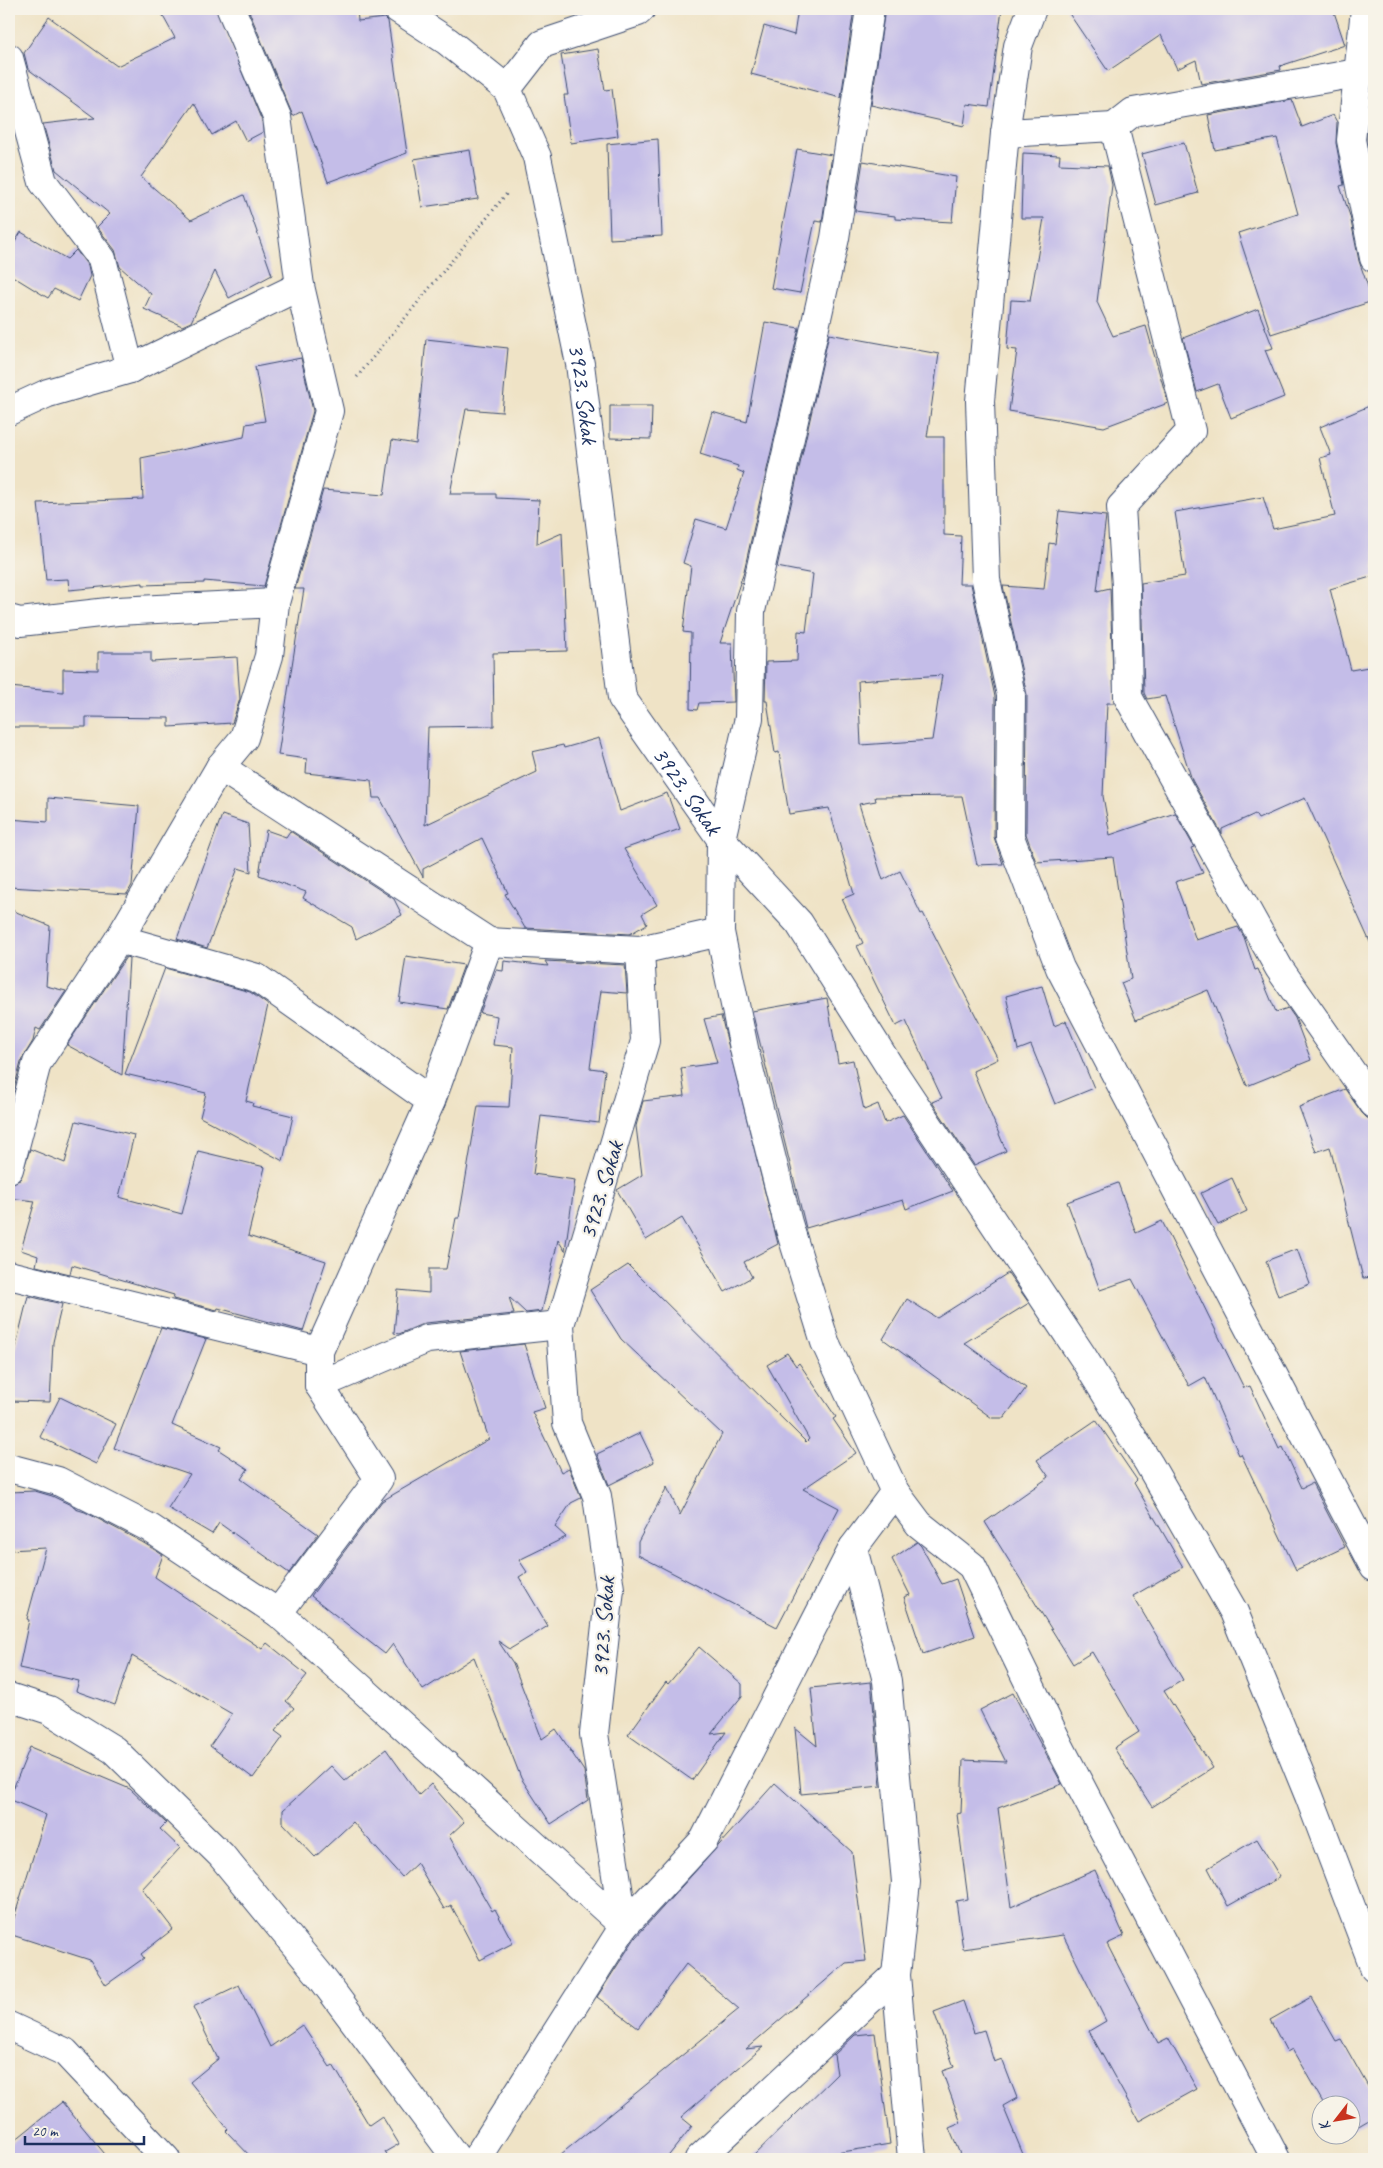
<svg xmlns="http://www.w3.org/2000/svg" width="1383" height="2168" font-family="Caveat,sans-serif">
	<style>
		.building { fill: #c4bde8; fill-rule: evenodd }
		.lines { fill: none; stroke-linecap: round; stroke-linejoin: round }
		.street-casing { stroke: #3b4a6e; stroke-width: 30 }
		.path { stroke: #3b4a6e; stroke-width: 3; stroke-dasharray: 1 4; stroke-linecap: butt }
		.street { stroke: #fff; stroke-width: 28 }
		.labels { text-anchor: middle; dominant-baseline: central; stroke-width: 4.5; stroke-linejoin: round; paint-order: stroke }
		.street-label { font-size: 24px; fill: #1b2f5e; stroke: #f7f3e8 }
	</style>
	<rect width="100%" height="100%" fill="#f7f3e8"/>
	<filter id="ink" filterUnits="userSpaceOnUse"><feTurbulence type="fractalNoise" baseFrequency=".02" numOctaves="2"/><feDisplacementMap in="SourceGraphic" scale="10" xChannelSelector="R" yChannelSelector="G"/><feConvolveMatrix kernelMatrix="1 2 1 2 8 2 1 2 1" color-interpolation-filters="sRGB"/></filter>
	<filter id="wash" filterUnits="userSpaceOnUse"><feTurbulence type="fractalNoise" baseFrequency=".0096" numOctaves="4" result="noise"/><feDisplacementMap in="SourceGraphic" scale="20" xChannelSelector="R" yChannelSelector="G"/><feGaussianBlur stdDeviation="1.12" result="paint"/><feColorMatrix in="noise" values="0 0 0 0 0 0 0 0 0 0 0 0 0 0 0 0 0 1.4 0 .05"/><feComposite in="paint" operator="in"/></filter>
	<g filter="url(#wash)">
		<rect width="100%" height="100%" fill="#efe3c6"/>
		<g id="blocks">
			<g class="building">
				<path d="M159,9H216L262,121L263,132L246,141L236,121L212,135L194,103L141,177L191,220L244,195L272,275L229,298L215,271L191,322L182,326L144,309L151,294L120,267L115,250L97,227L110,214L56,170L43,124L95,118L28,69L24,53L49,17L117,66L175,38Z"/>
				<path d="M248,9H357L358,21L385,18L388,21L407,153L328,182L302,111L293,116Z"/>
				<path d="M798,9H854L841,98L751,74L764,26L794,35Z"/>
				<path d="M885,9H1002L989,107L967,104L964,126L871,105Z"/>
				<path d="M1066,9H1333L1345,45L1280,66L1281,70L1201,84L1196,60L1177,69L1161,35L1108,71Z"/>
				<path d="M598,49L605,90L612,89L618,136L571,143L564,95H568L561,55Z"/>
				<path d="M1292,100L1302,127L1333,115L1337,122L1336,143L1344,185L1340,186L1350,216L1359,261L1373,301L1271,334L1238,233L1298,214L1277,138L1215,150L1208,115Z"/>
				<path d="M1374,102V177L1367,139L1371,104Z"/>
				<path d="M658,139L662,236L610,239L607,144Z"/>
				<path d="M1184,143L1198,193L1156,205L1142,154Z"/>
				<path d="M797,149L832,155L822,222L815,221L800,293L771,288Z"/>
				<path d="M470,150L478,199L422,207L414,159Z"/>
				<path d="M1023,153L1060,155L1059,164L1108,166L1112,185L1097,302L1113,336L1146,326L1168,403L1104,427L1009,411L1017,350L1007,349L1011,300L1030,301L1044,218H1021Z"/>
				<path d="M863,161L956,177L952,222L895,219V216L855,211Z"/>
				<path d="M21,232L67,259L76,250L88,266L90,276L78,301L54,289L48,298L9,274V252Z"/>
				<path d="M1258,309L1273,348L1265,350L1284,397L1231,418L1218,384L1197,392L1183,338Z"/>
				<path d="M765,322L799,328L744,571L720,643H732L734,702L699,703L697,710L690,709L691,633L683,632L691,566L683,563L696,519L726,528L744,473L737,470L738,466L700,454L712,412L747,422Z"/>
				<path d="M829,334L939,354L927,437H944V535L961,536L959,584H971L995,697L994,837L1003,864L977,865L962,796L875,797L876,801L859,804L883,880L900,871L921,914L923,913L998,1059L973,1071L1006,1151L974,1165L932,1102L942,1098L906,1021L896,1026L857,946L863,943L842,899L854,894L829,808L789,814L779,752L775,753L767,701H765L766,662L797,661L798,631L806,632L813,574L777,567ZM942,675L932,740L861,745L858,681Z"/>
				<path d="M426,339L508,348L502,412L466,409L450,494H496V498L539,500L537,544L562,533L567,651L493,653L494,726L428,727L425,825L537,772L532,752L563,745L564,748L599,738L620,811L667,793L680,829L624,849L657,905L642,914L647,924L630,934L525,928L505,894L508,893L482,838L423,869V877L380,798H373L371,780L306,773L307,759L278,755L304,589H295L323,490L384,495L392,440L416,444Z"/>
				<path d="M301,358L313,411L264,586L204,581V583L143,585V583L69,590L68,579L46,580L38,503L143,499L141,458L244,437L246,424L265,421L255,367Z"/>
				<path d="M1374,404V576L1330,589L1351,670L1374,666V951L1305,798L1258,819L1255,814L1222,829V834L1192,780L1165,696L1147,699L1144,693L1141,583L1185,576L1175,512L1263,497L1273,529L1335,516L1320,458L1331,455L1320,427Z"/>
				<path d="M610,406H652L651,439L610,438Z"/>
				<path d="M1059,511L1106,516L1097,591L1110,588L1114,703H1107L1103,796L1110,835L1175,813L1194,847L1191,848L1203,873L1175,882L1196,940L1238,927L1244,937L1255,970L1258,969L1276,1012L1288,1008L1295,1018L1311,1060L1247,1086L1208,990L1136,1020L1121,983L1131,979L1113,857L1036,862L1026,834L1027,695L1003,586L1044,589L1049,543L1055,544Z"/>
				<path d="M98,652H151V662L237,657L240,699L232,723L169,727V718L86,717V727H9V687L63,692V669L98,670Z"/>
				<path d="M48,798L139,806L132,885L127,894L9,887V819L48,822Z"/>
				<path d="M222,815L248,824L251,872L238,868L207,948L177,939Z"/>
				<path d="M266,830L286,837L290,831L394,899L402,915L356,939L352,927L303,898L306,892L259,875Z"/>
				<path d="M9,909L50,926L46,986L66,991L40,1030L36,1028L33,1041L22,1059L13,1092L9,1091Z"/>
				<path d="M406,956L464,965L448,1009L399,1002Z"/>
				<path d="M126,957L129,958L122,1075L67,1045Z"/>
				<path d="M504,961L548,966L545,961L625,965L627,993L601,991L590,1068L605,1070L599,1123L541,1116L533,1174L575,1180L565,1251L558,1240L542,1311L526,1313L509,1297L514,1314L425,1323L399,1334L394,1333L398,1290L429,1293V1269H446L456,1218H459L478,1106L509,1107L513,1047L493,1045L497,1016L480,1013L496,970L503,971Z"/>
				<path d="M165,968L250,992L268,1005L246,1101L253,1103L252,1106L293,1116L283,1161L200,1117L206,1093L125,1074Z"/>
				<path d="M1042,986L1054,1026L1066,1021L1094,1088L1055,1104L1031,1045L1018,1050L1006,996Z"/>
				<path d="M827,998L838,1063L853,1060L864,1110L878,1104L885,1123L903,1115L953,1191L906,1209L903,1200L806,1228L752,1011Z"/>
				<path d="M721,1016L778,1244L744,1262L752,1277L725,1292L682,1218L646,1240L617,1190L642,1175L636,1126L643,1101L685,1096L681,1068L717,1063L704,1019Z"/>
				<path d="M1345,1089L1362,1113L1367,1118L1374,1119V1277L1363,1278L1330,1147L1316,1152L1299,1107Z"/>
				<path d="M76,1121L134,1135L119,1197L182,1214L198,1151L265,1167L248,1236L326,1261L303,1331L218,1308L217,1310L173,1299L174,1295L72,1265L70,1274L36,1266L38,1256L21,1250L35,1201L9,1198V1184L20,1180L30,1149L65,1163Z"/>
				<path d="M1232,1178L1247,1211L1218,1225L1201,1193Z"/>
				<path d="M1118,1183L1136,1233L1162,1221L1244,1388L1250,1386L1279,1449L1283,1447L1302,1488L1312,1483L1345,1547L1296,1570L1241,1454L1239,1455L1205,1377L1189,1386L1132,1279L1100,1290L1067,1202Z"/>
				<path d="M1297,1249L1310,1284L1278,1296L1266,1261Z"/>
				<path d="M628,1265L806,1442L809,1439L767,1365L787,1353L796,1366L799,1363L836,1417L833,1419L856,1453L803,1489L839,1508L777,1627L638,1555V1542L667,1487L680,1515L722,1434L621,1339L590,1290Z"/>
				<path d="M1008,1273L1029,1303L964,1343L1026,1388L1004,1418H992L883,1339L907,1299L937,1318Z"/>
				<path d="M28,1296L62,1304L53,1342L50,1402L9,1401V1357L13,1358Z"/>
				<path d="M161,1328L206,1339L172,1425L221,1447L219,1450L248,1469L241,1479L318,1534L289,1573L219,1523L212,1534L168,1508L190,1474L114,1448Z"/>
				<path d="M524,1344L545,1408L532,1412L561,1472L569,1468L581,1498L571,1503L555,1527L566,1537L519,1560L527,1572L519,1577L548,1626L510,1649L498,1641L513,1663L542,1739L556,1729L584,1771L588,1800L551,1824L521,1778L474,1657L423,1690L393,1644L385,1654L311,1596L382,1501L489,1439L460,1351Z"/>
				<path d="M60,1397L116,1424L96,1464L40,1437Z"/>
				<path d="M1096,1420L1137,1480L1134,1483L1183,1567L1133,1596L1183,1680L1164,1691L1213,1768L1152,1807L1114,1748L1139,1732L1092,1652L1073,1664L985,1522L1049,1477L1037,1460Z"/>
				<path d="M640,1433L654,1462L609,1485L597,1454Z"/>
				<path d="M35,1491L52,1496L75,1507V1509L85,1512L142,1542L163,1555L155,1577L262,1649L267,1643L307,1675L286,1701L294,1708L275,1731L283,1737L253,1778L210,1746L232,1714L132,1656L115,1705L76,1691L79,1681L19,1668L29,1620L27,1619L46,1548L9,1550V1492Z"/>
				<path d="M917,1542L921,1546L942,1584L956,1579L975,1636L923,1654L904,1597L910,1595L892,1559Z"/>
				<path d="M699,1647L742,1684V1696L711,1734L726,1732L692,1780L628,1735L666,1682L668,1684Z"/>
				<path d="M871,1682L881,1786L801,1794L795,1728L817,1746L811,1688Z"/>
				<path d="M1013,1693L1062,1784L998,1808L1011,1907L1095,1870L1124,1936L1107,1944L1158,2043L1168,2038L1197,2089L1139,2121L1089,2031L1106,2021L1063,1935L963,1949L956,1901L968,1899L957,1814L961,1813L963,1760L1006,1762L980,1710Z"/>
				<path d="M30,1747L130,1789L166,1823L160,1829L180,1848L142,1889L173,1929L141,1954L144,1958L106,1985L90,1960L9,1934L46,1815L9,1799Z"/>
				<path d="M386,1749L419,1795L431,1784L464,1822L449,1836L492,1911L495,1909L513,1943L480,1960L451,1905L444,1909L417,1863L402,1877L353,1822L315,1857L283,1823V1810L331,1766L345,1781Z"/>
				<path d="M775,1783L852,1852L866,1961L846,1963L746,2049L763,2047L681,2117L692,2126L666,2159H555L739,2009L686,1964L638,2028L597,1997L635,1938Z"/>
				<path d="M1257,1839L1280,1877L1228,1906L1208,1868Z"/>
				<path d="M239,1985L270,2047L302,2025L330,2067L333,2065L369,2125L382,2116L399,2144L385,2152L389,2159H253L226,2131L228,2129L190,2082L218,2059L193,2007Z"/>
				<path d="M1311,1997L1336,2041L1341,2039L1374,2097V2117L1350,2131V2106H1325L1292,2049L1287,2052L1270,2020Z"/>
				<path d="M963,2001L974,2033L984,2030L994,2062L1002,2059L1017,2098L1003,2106L1025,2159H962L949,2128L961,2123L942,2071L954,2067L934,2012Z"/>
				<path d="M875,2033L890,2144L801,2159H750L837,2074L834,2055L855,2035Z"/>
				<path d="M62,2102L109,2159H9V2145Z"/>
			</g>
		</g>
	</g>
	<g filter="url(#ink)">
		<use href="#blocks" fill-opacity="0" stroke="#3b4a6e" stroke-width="1"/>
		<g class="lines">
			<g class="street-casing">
				<g id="street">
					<path id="s1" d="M398,9L447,41L507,89L537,157L580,364L622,698L721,839L720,932L640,950L645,1041L560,1325L567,1423L597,1496L610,1589L594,1734L624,1926L476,2159"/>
					<path d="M870,9L835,238L751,611L749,718L721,839L799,923L888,1064L1083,1357L1149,1464L1234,1612L1309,1796L1374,1967"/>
					<path d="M1032,9L1018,46L1005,133L980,401L986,580L1011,695L1010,837L1060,968L1374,1567"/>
					<path d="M1365,9L1351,140L1374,258"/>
					<path d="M9,58L43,182L102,259L130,369"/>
					<path d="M1357,73L1133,112L1114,127L1191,431L1121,507L1126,587L1128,697L1279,968L1374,1104"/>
					<path d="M507,89L542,44L638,12L641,9"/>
					<path d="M1005,133L1114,127"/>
					<path d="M9,411L48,393L130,369L300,286"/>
					<path d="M9,619L20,622L117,611L275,603"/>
					<path d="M220,767L489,942L640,950"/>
					<path d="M720,932L745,1053L788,1223L825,1342L895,1492L853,1548L887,1681L906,1882L896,1975L912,2159"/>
					<path d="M119,939L257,978L431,1101"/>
					<path d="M9,1169L37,1063L119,939L220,767L244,738L269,656L275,603L329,411L300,286L277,117L231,9"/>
					<path d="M9,1275L319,1351L431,1101L489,942"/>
					<path d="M319,1385L427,1339L560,1325"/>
					<path d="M9,1468L58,1481L150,1528L278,1613L624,1926L704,1840L853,1548"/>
					<path d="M895,1492L919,1524L972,1566L1061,1749L1276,2159"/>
					<path d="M278,1613L379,1479L319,1385V1351"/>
					<path d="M9,1697L49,1710L114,1750L221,1855L318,1973L457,2159"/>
					<path d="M9,2026L65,2052L166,2159"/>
					<path d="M699,2159L896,1975"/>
				</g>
			</g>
			<path class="path" d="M357,377L508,192"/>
			<use href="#street" class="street"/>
		</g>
	</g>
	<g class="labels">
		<g class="street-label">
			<text stroke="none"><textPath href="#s1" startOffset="451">3923. Sokak</textPath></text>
			<text stroke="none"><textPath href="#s1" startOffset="871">3923. Sokak</textPath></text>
			<text transform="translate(601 1190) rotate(-73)">3923. Sokak</text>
			<text transform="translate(603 1627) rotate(-86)">3923. Sokak</text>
		</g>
	</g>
	<rect width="1383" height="2168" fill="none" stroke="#f7f3e8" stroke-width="30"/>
	<g transform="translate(1336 2120) rotate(239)"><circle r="24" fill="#f7f3e8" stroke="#9fa5b1"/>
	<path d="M0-4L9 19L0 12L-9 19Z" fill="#c8321e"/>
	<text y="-8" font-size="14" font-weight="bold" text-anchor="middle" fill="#1b2f5e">K</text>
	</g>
	<path d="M25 2136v8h119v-8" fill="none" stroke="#1b2f5e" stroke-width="2.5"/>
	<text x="32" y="2136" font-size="15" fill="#1b2f5e" stroke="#f7f3e8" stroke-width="4" paint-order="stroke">20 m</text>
</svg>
